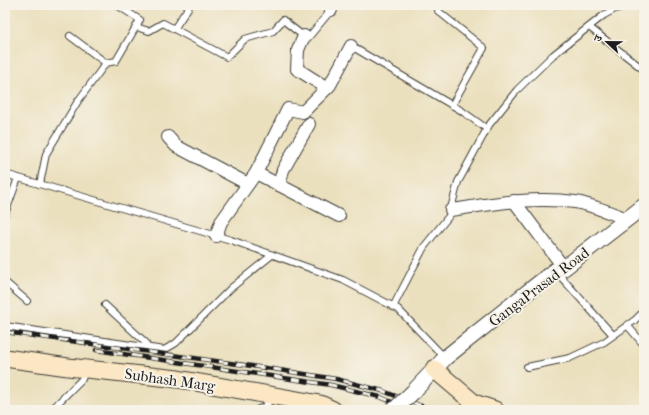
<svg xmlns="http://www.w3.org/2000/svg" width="649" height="415" font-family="'IM FELL French Canon','Noto Serif Devanagari',serif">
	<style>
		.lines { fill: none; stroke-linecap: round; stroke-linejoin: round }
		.service-casing { stroke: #3b3934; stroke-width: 8 }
		.minor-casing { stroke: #3b3934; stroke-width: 14 }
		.tertiary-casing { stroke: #3b3934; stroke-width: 17 }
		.secondary-casing { stroke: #3b3934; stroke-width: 19 }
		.service { stroke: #fff; stroke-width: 6 }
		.minor { stroke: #fff; stroke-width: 12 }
		.tertiary { stroke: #fff; stroke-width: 15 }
		.secondary { stroke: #fbe7c3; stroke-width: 17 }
		.rail-casing { stroke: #1c1c1c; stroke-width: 4.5 }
		.rail { stroke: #f7f3e8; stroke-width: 3; stroke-dasharray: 9; stroke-linecap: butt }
		.tertiary-bridge-casing { stroke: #3b3934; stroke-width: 17; stroke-linecap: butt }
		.tertiary-bridge { stroke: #fff; stroke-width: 15 }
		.labels { text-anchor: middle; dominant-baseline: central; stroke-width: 4; stroke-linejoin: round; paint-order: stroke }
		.street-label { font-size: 15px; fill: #1c1c1c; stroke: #f7f3e8 }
	</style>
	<rect width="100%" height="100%" fill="#f7f3e8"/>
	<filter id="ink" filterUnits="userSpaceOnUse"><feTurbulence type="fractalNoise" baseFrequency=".025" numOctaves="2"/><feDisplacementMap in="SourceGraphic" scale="8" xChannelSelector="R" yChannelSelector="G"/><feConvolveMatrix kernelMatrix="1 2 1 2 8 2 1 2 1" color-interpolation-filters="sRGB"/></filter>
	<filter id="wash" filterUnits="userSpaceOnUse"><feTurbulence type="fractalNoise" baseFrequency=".012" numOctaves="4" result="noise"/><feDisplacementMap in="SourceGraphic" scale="16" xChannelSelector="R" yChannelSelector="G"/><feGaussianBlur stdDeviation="0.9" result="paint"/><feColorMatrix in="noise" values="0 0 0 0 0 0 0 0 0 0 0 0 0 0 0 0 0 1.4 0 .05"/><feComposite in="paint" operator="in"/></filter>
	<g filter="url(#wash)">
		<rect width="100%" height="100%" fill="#ebe0be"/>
	</g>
	<g filter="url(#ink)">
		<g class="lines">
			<g class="service-casing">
				<g id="service">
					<path d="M440,5L438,11L484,48L452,105"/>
					<path d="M136,27L149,31L163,23L227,57L245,39L273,31L283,20L307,39L333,8L338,5"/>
					<path d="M589,27L644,70"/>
					<path d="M174,29L190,5"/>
					<path d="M70,36L106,63"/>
					<path d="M351,46L462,111L487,129"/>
					<path d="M5,174L231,240L343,280L398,309L445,358"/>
					<path d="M40,184L46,154L78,101L106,63L116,61L140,20L117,5"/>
					<path d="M5,214L18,178"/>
					<path d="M561,277L613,335"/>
					<path d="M5,282L27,301"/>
					<path d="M105,305L146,343V347"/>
					<path d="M393,307L424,247L449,216L458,182L489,125L517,90L553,55L604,15L615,9L630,5"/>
					<path d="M627,325L644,345"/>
					<path d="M5,326L164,350L176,343L231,288L272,255"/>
					<path d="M527,367L570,358L604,342L635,320L644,311"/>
					<path d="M51,410L82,379L85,371"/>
					<path d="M257,410L266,406L272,397"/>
				</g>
			</g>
			<g class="minor-casing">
				<g id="minor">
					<path d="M330,5L331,10"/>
					<path d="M304,36L298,50L297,69L327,88"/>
					<path d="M168,137L176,146L248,184"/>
					<path d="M256,173L339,216"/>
					<path d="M279,185L283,170L309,124"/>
					<path d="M514,201L564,268"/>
					<path d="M451,210C492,204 534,196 575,202C590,204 613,214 628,219"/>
					<path d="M216,236L221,222L256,173L288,109L303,112L330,85L351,46"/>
				</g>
			</g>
			<g class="tertiary-casing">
				<path id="tertiary" d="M413,392L445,358L554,271L564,268L644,206"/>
			</g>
			<g class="secondary-casing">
				<g id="secondary">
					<path d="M5,358L68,367L178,379L320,404L333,410"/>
					<path d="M434,369L474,403L495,410"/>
				</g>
			</g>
			<use href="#service" class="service"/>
			<use href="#minor" class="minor"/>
			<use href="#tertiary" class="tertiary"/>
			<use href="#secondary" class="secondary"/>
			<g class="rail-casing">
				<g id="rail">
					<path d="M5,332L273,369L336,379L383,391L432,410"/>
					<path d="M96,350L331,385L380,397L411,410"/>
				</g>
			</g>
			<use href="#rail" class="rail"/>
			<g class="tertiary-bridge-casing">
				<path id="tertiary-bridge" d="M394,410L413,392"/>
			</g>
			<use href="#tertiary-bridge" class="tertiary-bridge"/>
		</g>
	</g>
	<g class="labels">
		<g class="street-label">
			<text transform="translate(539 287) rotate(-37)">GangaPrasad Road</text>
			<text transform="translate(170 380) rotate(8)">Subhash Marg</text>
		</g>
	</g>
	<rect width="649" height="415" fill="none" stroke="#f7f3e8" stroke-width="20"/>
	<g transform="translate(607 42) rotate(292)" stroke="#f7f3e8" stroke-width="3" paint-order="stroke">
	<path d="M0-3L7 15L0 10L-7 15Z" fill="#1c1c1c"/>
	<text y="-6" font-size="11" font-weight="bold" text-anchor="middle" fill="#1c1c1c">उ</text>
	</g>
</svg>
